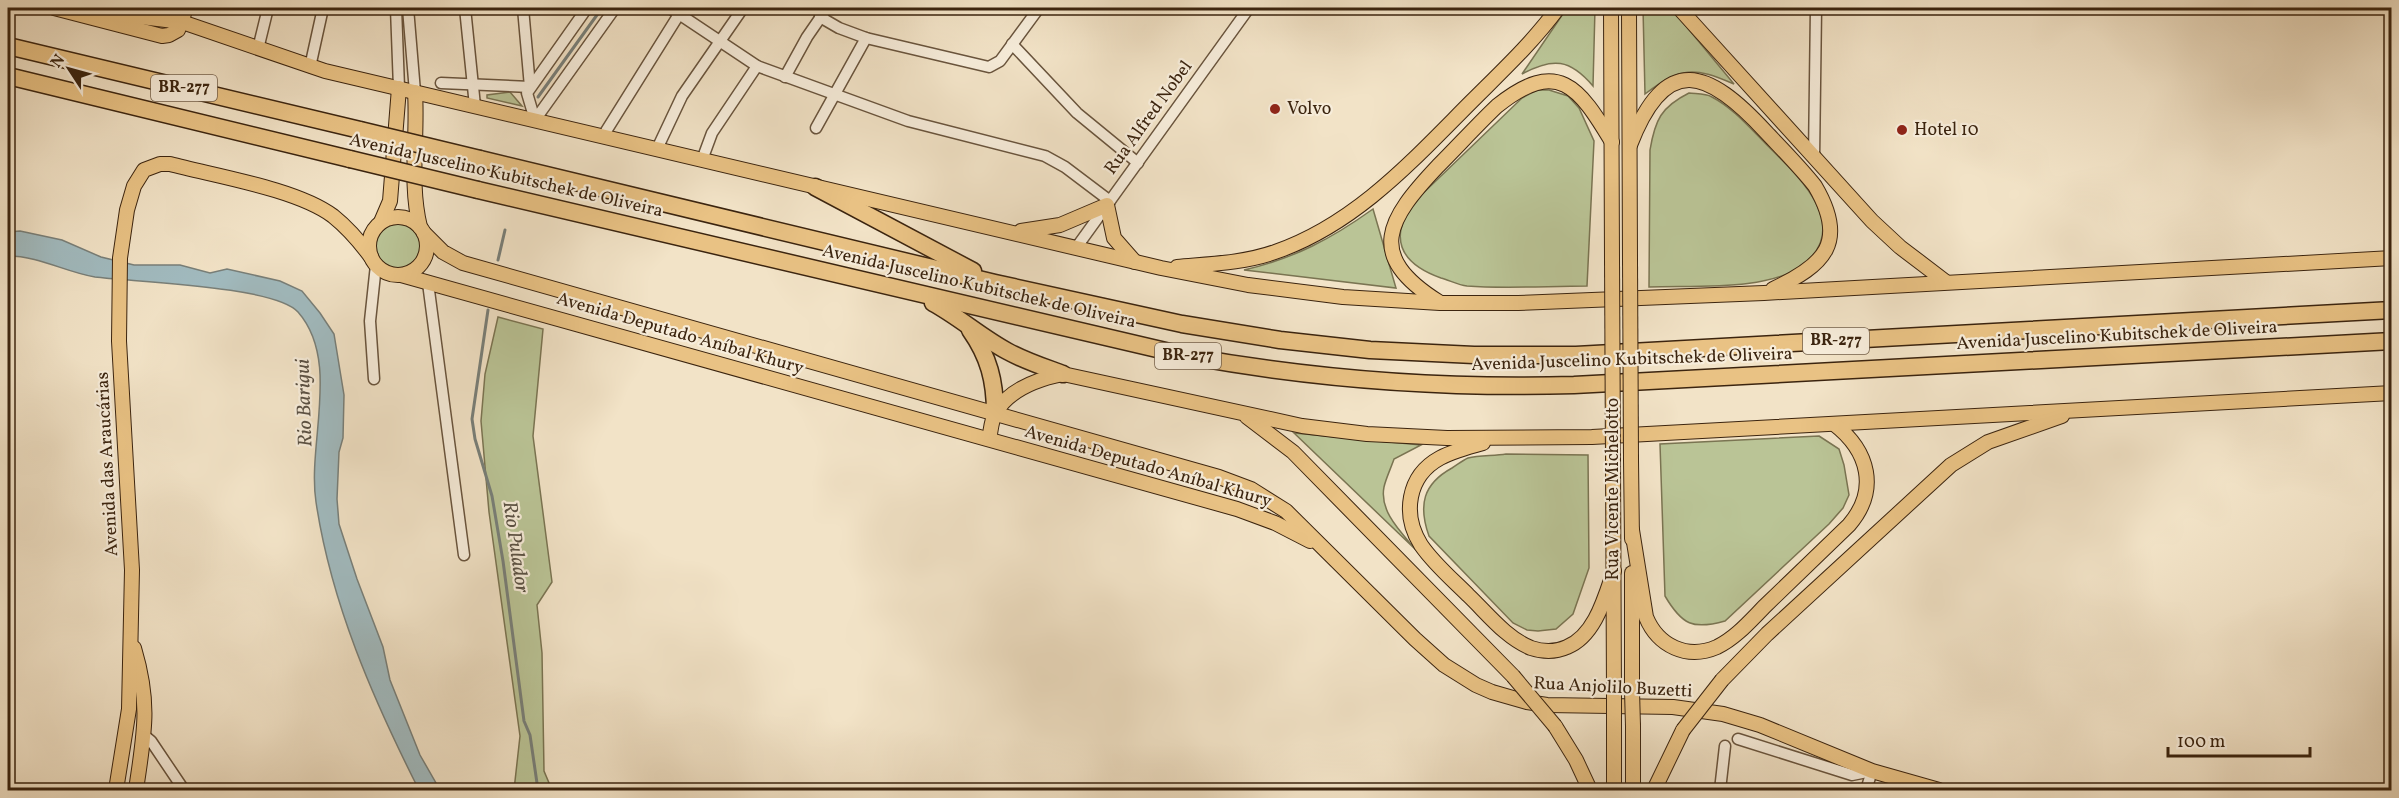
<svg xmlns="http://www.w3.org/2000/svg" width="2399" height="798" font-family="Vollkorn,serif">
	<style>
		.green { fill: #bac496; stroke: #7a7452; stroke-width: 1.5 }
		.water { fill: #a1bbc0; stroke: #787f79; stroke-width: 1.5 }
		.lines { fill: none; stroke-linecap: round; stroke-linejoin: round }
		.stream { stroke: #787f79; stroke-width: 3 }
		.minor-casing { stroke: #69543d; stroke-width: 13 }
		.major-casing { stroke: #3b240f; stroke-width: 16 }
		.highway-casing { stroke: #3b240f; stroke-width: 19 }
		.minor { stroke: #f7eddb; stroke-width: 10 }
		.major { stroke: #e9c284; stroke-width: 14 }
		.highway { stroke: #e9c284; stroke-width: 16 }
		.major-bridge-casing { stroke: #3b240f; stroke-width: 16; stroke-linecap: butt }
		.highway-bridge-casing { stroke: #3b240f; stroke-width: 19; stroke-linecap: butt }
		.major-bridge { stroke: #e9c284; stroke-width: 14 }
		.highway-bridge { stroke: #e9c284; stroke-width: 16 }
		.poi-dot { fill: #8f2418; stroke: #f7eddb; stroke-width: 2 }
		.labels { text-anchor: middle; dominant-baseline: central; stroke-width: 4.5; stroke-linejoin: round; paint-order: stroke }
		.shield { fill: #f7eddb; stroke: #73604c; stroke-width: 1.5 }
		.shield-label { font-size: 16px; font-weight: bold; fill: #3b240f }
		.poi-label { font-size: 18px; fill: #3b240f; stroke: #f7eddb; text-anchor: start }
		.street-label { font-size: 18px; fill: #3b240f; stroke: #f7eddb }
		.water-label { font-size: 20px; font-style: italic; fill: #5a5144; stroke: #f7eddb }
	</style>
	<rect width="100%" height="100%" fill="#f2e3c7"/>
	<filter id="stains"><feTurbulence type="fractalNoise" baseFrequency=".00333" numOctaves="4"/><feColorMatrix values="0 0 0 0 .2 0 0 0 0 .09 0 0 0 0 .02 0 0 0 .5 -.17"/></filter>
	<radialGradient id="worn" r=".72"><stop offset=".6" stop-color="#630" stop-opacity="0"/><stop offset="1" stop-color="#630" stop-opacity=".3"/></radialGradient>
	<g class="green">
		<path d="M1567,8H1595L1593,86C1570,59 1553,57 1522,74Z"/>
		<path d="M1643,8H1671L1734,84C1693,66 1681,67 1645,94Z"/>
		<path d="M1537,90H1549L1568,96L1579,108L1594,141L1587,286C1548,286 1506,289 1467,286C1458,285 1449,280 1441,278C1399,263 1388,237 1415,201L1522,98Z"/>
		<path d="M510,92L522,106L487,98V95Z"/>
		<path d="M1689,93C1696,94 1705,93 1712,97C1733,108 1749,127 1766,144C1795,173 1853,224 1804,264C1770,292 1692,285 1649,287L1650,150C1655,120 1661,107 1689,93Z"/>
		<path d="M1373,209L1396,288L1244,270C1295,258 1331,239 1373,209Z"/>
		<circle cx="398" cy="246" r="22"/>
		<path d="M498,317L543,329L533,436L552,582L537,605L542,653L544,771L552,790H514L520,736L489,512L481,421L485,374Z"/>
		<path d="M1294,433L1421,445L1394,459C1391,468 1386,478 1384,487C1379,512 1402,533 1416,550Z"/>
		<path d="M1819,436L1839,449L1844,465L1849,495L1843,508L1829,524L1725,621C1693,630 1682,625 1665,596L1660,444Z"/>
		<path d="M1506,454L1588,455L1589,568L1573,614L1556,629L1538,631L1527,630L1513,623L1429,536C1418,505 1423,484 1452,468C1457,465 1463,460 1468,458C1479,455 1494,456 1506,454Z"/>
	</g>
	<path class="water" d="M20,231L62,240L101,257L134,265H180L210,273L227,269L280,281L302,291L320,313L334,334L344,395L343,438L339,452L337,499L339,524L357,579L383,647L390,680L420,755L440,790H419C373,699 331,603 316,502C307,443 341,361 298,312C275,286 135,282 95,277C65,272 39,256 8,256V232Z"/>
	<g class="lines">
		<g class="stream">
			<path d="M538,97L602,8"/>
			<path d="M498,260L505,230"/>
			<path d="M488,310L472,419L475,439L492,496L503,561L524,721L530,735L538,790"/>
		</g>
		<g class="minor-casing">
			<g id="minor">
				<path d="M396,8L399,88"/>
				<path d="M408,8L415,92"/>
				<path d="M465,8L475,106"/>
				<path d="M670,8L757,66L908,121L1045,156L1065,167L1110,201"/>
				<path d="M820,17L839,28L866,38L989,67L1000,61L1039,8"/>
				<path d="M1012,44L1077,113L1138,163"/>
				<path d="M258,49L268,8"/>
				<path d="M310,67L323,8"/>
				<path d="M785,77L807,37L827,8"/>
				<path d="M441,83L530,87L523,8"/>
				<path d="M535,120L615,8"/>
				<path d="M535,120L527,93L587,8"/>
				<path d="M816,128L866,38"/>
				<path d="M603,136L683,8"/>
				<path d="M657,149L682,96L743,8"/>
				<path d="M1814,158L1816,8"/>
				<path d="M702,160L712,133L757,66"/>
				<path d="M1076,248L1249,8"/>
				<path d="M428,283L464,555"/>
				<path d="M374,379L370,321L376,265"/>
				<path d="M145,736L151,741L184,790"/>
				<path d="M1738,739L1852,775L1872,771"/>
				<path d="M1720,790L1725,746"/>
				<path d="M1866,790L1872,771"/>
			</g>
		</g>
		<g class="major-casing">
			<g id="major">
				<path d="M54,8L162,36L169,35L178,30L186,8"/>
				<path d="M68,8L182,22L325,71L1161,268L1248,285L1343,297L1440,303H1518L1764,293L2392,258"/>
				<path d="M1611,8L1612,259"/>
				<path d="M1629,8L1630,259"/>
				<path d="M1679,8L1872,221L1900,247L1946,282"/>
				<path d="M415,92C418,137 409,182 420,227"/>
				<path d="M1630,145C1666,52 1708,69 1766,132C1782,149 1800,167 1815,186C1848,242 1825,265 1773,289"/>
				<circle cx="398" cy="246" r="29"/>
				<path d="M381,222L390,201L399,88"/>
				<path d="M1021,231L1060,225L1107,205L1114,238L1135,262"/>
				<path d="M424,233L443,252L463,263L1219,477L1251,489L1286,511L1415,639L1444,665L1476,685L1492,692L1527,702L1547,705L1673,707L1723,714L1760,725L1872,771L1939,790"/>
				<path d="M1177,267C1209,264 1244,263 1275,252C1356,224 1413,160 1472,101C1502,71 1533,42 1558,8"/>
				<path d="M401,275L1237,509L1275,523L1310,541"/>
				<path d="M1439,302C1364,255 1388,219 1438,166C1458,146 1477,125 1497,106C1558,57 1579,87 1612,142"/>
				<path d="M1247,417L1293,452L1513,676"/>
				<path d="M989,439C991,431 991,420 996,412C1010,389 1038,379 1063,374L1302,426L1367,434L1447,438L1592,437L2392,393"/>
				<path d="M1483,443C1468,447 1453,451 1440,458C1407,476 1402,515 1421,545C1434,564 1452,579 1468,595C1487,613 1506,638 1531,648C1543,652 1556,652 1567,647C1595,636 1605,597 1614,571"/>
				<path d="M1631,460L1632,539"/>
				<path d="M1613,461L1614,694"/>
				<path d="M1632,530L1646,617C1658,646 1687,660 1717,647C1736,638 1751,620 1766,605C1794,578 1821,552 1849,525C1879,490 1869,451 1834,424"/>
				<path d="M1632,573V691"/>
				<path d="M134,648C151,705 144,734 136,790"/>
				<path d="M1722,680L1767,634L1951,465L1988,442L2062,416"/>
				<path d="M1555,726L1576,760L1590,790"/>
				<path d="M1614,726V790"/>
				<path d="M1633,726V790"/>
				<path d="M116,790L129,709L132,570L119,341L120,258L127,210L134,186L144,170L160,164H170C215,176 297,189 333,216C348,228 360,242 371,257"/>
				<path d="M1654,790L1683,730"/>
			</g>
		</g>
		<g class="highway-casing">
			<g id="highway">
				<path d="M8,46L360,130"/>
				<path d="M8,76L350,159"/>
				<path d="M480,159L995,283L1182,324L1280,340L1370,350L1474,355H1576L2392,310"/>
				<path d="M815,187L973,271"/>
				<path d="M478,190L1187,356C1315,379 1444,389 1574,385L2392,341"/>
				<path d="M933,303C959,317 981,337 1007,351C1025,361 1044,367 1063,374"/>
				<path d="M970,330C989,357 995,381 995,413"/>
			</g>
		</g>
		<use href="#minor" class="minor"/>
		<use href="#major" class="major"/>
		<use href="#highway" class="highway"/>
		<g class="major-bridge-casing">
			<g id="major-bridge">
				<path d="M1612,259L1613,461"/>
				<path d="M1630,259L1631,460"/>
				<path d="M1513,676L1555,726"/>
				<path d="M1632,691L1633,726"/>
				<path d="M1614,694V726"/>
				<path d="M1683,730L1722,680"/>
			</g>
		</g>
		<g class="highway-bridge-casing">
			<g id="highway-bridge">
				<path d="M360,130L480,159"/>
				<path d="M350,159L478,190"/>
			</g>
		</g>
		<use href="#major-bridge" class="major-bridge"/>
		<use href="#highway-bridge" class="highway-bridge"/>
	</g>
	<g class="poi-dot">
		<circle cx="1275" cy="109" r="6"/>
		<circle cx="1902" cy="130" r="6"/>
	</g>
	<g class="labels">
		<g class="shield">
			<rect x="151" y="75" width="66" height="26" rx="4.5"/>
			<rect x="1803" y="328" width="66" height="26" rx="4.5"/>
			<rect x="1155" y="343" width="66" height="26" rx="4.5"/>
		</g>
		<g class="shield-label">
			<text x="184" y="88">BR-277</text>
			<text x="1836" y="341">BR-277</text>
			<text x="1188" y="356">BR-277</text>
		</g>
		<g class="poi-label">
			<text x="1287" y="109">Volvo</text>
			<text x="1914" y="130">Hotel 10</text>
		</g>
		<g class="street-label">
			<text transform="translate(1149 118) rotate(-54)">Rua Alfred Nobel</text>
			<text transform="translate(506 176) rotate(13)">Avenida Juscelino Kubitschek de Oliveira</text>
			<text transform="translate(979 287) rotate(13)">Avenida Juscelino Kubitschek de Oliveira</text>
			<text transform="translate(680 334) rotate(16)">Avenida Deputado Aníbal Khury</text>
			<text transform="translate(2117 336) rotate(-3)">Avenida Juscelino Kubitschek de Oliveira</text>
			<text transform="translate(1632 360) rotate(-2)">Avenida Juscelino Kubitschek de Oliveira</text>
			<text transform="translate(108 464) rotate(-93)">Avenida das Araucárias</text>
			<text transform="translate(1148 467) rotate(16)">Avenida Deputado Aníbal Khury</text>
			<text transform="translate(1613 489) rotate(-90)">Rua Vicente Michelotto</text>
			<text transform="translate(1613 688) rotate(3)">Rua Anjolilo Buzetti</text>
		</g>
		<g class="water-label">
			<text transform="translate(305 403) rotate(-92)">Rio Barigui</text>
			<text transform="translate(515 547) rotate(82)">Rio Pulador</text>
		</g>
	</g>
	<rect width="2399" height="798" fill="none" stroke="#f2e3c7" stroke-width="30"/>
	<rect x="9" y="9" width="2381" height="780" fill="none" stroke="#3b240f" stroke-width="3"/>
	<rect x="15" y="15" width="2369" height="768" fill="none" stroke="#3b240f" stroke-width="1.5"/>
	<g transform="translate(69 69) rotate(306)" stroke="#f7eddb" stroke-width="4.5" paint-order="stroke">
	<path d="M0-4.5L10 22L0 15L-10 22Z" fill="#3b240f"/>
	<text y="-9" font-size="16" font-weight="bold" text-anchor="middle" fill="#3b240f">N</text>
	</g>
	<path d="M2168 747v9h142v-9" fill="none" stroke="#3b240f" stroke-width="3"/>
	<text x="2177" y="747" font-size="18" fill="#3b240f" stroke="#f7eddb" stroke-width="4.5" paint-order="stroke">100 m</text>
	<rect width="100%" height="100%" filter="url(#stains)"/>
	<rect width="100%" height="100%" fill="url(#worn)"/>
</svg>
